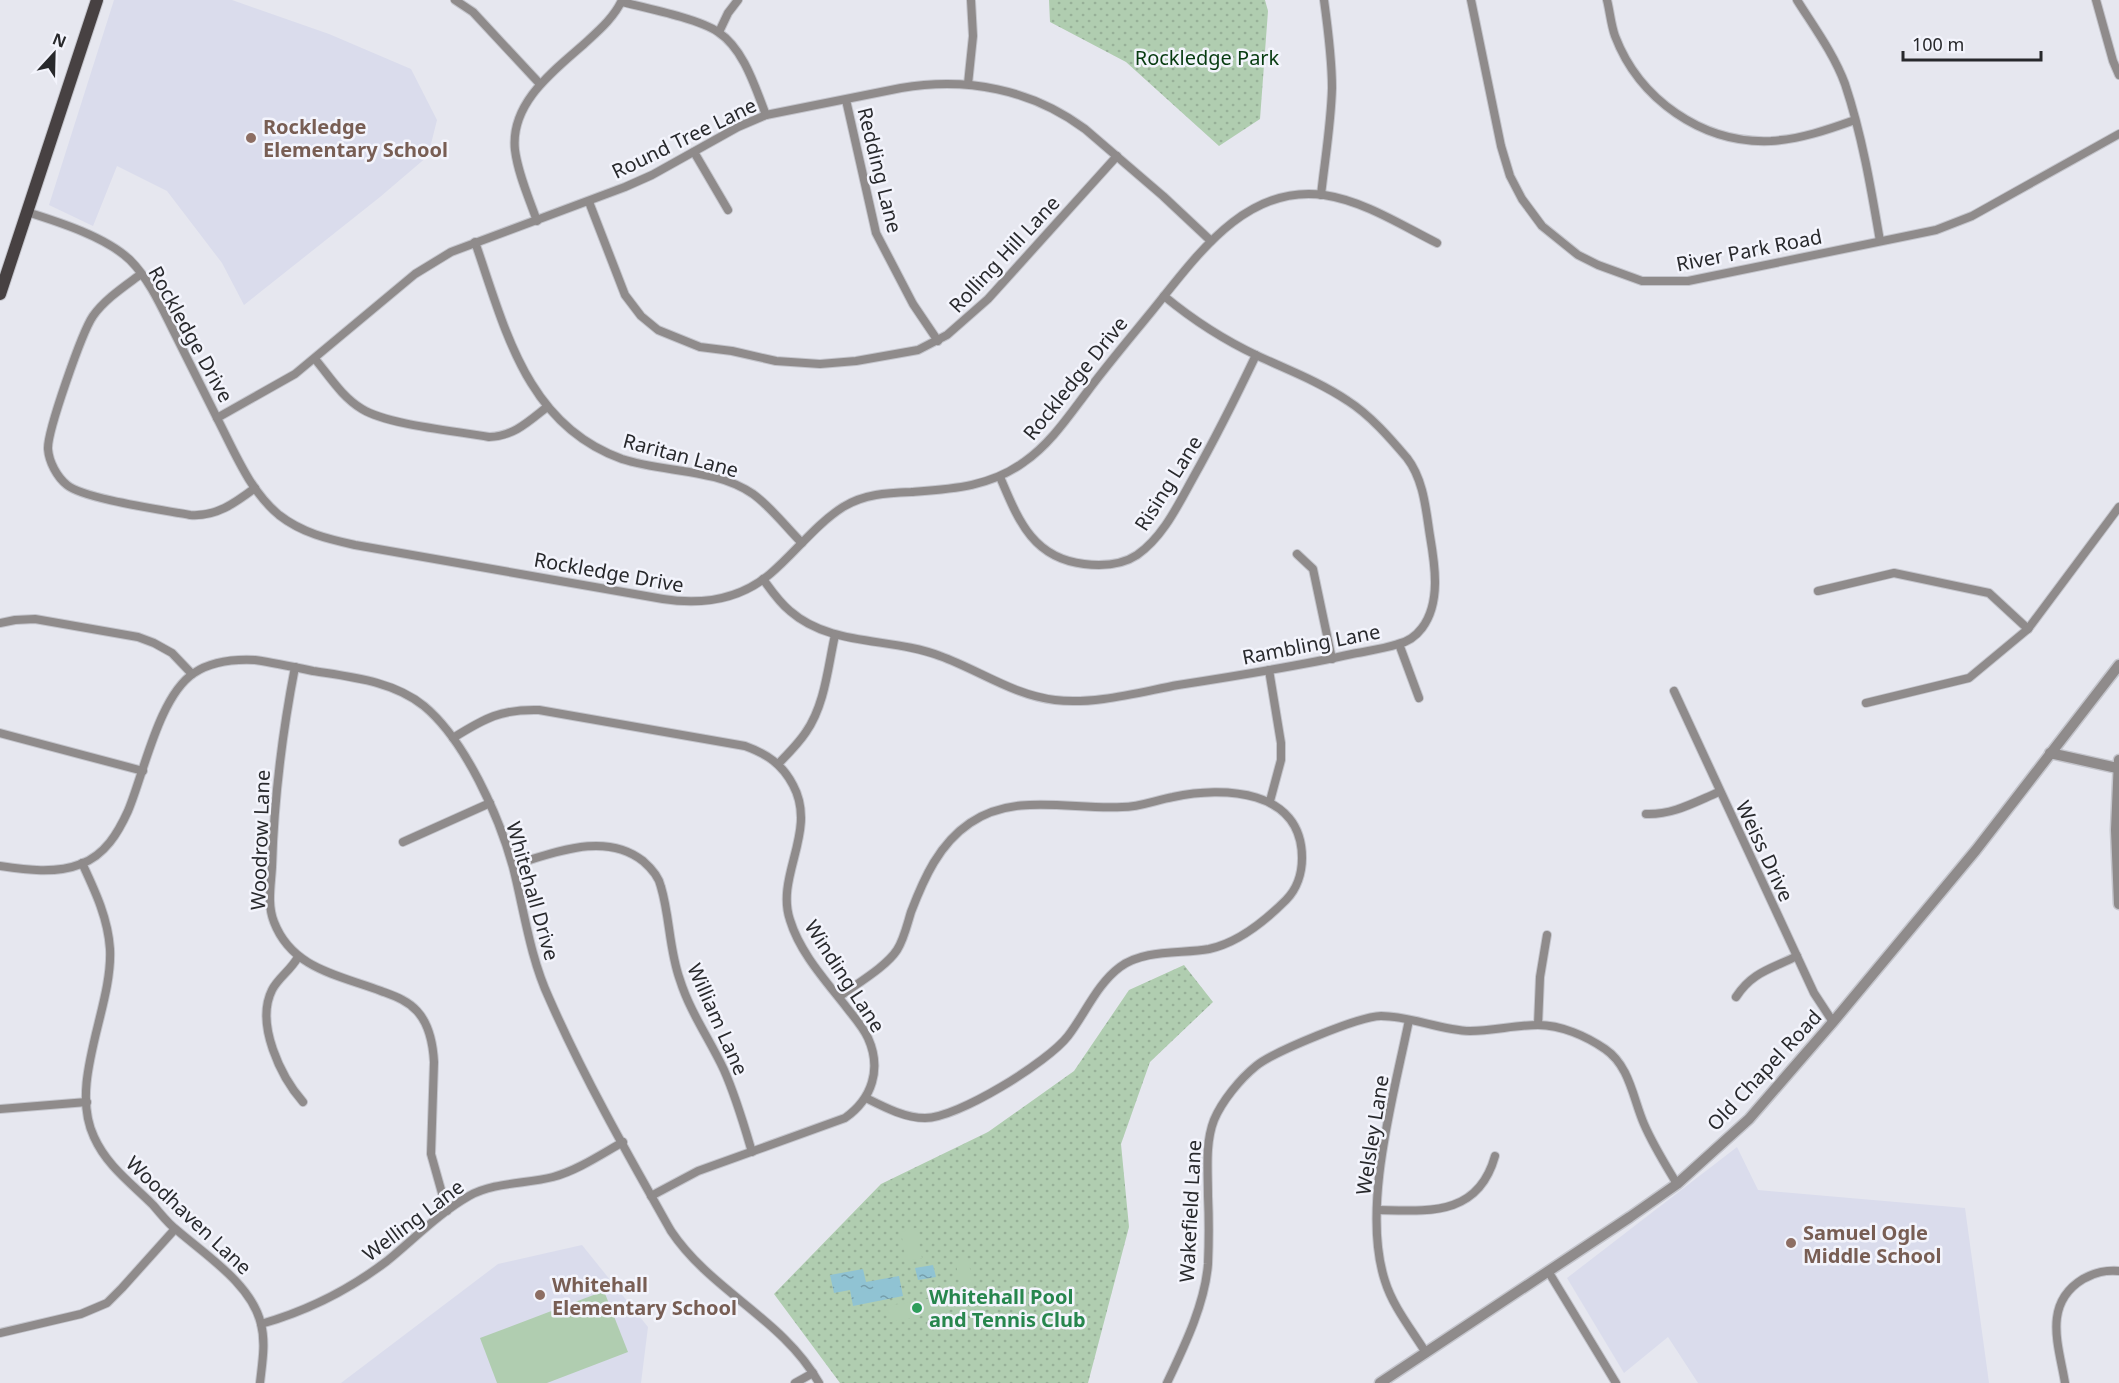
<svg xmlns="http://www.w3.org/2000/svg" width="2119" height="1383" font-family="'Noto Sans',sans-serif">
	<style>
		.built { fill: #dadcec }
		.grass { fill: url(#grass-dots) }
		.pitch { fill: #b0cdb0 }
		.water { fill: url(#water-ripples) }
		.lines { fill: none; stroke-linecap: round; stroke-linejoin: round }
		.minor-casing { stroke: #c4c5cc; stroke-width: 10 }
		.tertiary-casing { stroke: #c4c5cc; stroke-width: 13 }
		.primary-casing { stroke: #c4c5cc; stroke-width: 14 }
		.minor { stroke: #8f8b8b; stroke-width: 8 }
		.tertiary { stroke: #8f8b8b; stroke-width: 10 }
		.primary { stroke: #474142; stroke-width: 12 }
		.education-dot { fill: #8d6e63; stroke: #f3f4fc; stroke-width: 2 }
		.leisure-dot { fill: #2e9e5b; stroke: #f3f4fc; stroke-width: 2 }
		.labels { text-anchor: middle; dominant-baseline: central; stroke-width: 5; stroke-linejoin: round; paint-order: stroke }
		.park-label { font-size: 20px; fill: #073b10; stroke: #f3f4fc }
		.education-label { font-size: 20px; font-weight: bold; fill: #785e54; stroke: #f3f4fc; text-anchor: start }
		.street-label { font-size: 20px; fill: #28292c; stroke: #f3f4fc }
		.leisure-label { font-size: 20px; font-weight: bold; fill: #27864d; stroke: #f3f4fc; text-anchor: start }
	</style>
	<defs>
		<pattern id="grass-dots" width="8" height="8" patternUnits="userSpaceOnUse" patternTransform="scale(1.5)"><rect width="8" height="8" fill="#b0cdb0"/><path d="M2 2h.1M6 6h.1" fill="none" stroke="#97b098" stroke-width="1.8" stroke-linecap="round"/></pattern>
		<pattern id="water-ripples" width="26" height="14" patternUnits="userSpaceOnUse" patternTransform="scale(1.5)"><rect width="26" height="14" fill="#90c3d3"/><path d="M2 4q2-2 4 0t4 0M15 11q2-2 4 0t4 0" fill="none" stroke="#769eab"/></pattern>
	</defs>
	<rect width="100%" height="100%" fill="#e6e7ef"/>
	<g class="built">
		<path d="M114,0H232L329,34L411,69L437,120L428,156L380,197L244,305L222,263L167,191L117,166L93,226L49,205Z"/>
		<path d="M1737,1147L1758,1190L1965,1208L1989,1383H1698L1668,1337L1624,1373L1567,1278Z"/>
		<path d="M582,1245L648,1327L641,1383H341L498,1264Z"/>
	</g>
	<g class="grass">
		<path d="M1049,0H1265L1268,11L1260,119L1219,146L1126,62L1050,22Z"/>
		<path d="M1184,965L1213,1002L1150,1062L1121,1144L1129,1227L1088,1383H840L774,1294L881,1184L988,1132L1074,1071L1129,990Z"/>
	</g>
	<g class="pitch">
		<path d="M916,1228L922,1258L906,1261L901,1232Z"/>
		<path d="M968,1259L973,1283L961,1286L955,1261Z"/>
		<path d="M604,1291L628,1352L547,1383H497L480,1338Z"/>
		<path d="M945,1296L948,1311L890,1322L887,1306Z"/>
	</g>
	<g class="water">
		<path d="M933,1265L936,1277L918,1280L915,1268Z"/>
		<path d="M863,1269L866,1282L899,1276L903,1296L853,1306L850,1290L834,1293L830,1275Z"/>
	</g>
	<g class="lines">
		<g class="minor-casing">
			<g id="minor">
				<path d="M455,0L473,12L540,84"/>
				<path d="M1471,0L1501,146L1510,176L1522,199L1542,226L1578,255L1598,265L1642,281H1688L1936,230L1972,216L2119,134"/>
				<path d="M1607,0C1610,12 1611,25 1615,36C1639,99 1702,144 1771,141C1801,139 1827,130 1855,120"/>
				<path d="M1797,0C1814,27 1834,54 1845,84C1862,135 1871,188 1880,241"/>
				<path d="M2096,0L2113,61L2119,75"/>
				<path d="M622,2C646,8 700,19 718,32C744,49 755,87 766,115"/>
				<path d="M719,32L728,13L738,0"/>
				<path d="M968,84L973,36L971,0"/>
				<path d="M846,100L876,233L913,304L938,341"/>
				<path d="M694,152L728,210"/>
				<path d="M1321,195C1325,159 1331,124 1332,88C1332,59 1328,29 1324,0"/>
				<path d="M589,202L625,295L641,316L658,330L700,347L732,351L776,361L820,364L856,361L918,350L947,335L988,299L1117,156"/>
				<path d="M27,212C59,222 106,237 130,260C149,279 161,306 173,330C188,360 203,390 218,420C235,453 250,491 279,515C302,533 328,539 355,545L663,599C701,605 739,600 770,574C795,553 815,525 843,507C864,494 887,493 911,492C952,489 990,487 1024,462C1050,444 1068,417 1087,392C1108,364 1130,338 1152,311C1196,257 1245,184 1324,195C1364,201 1401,225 1437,243"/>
				<path d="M537,221C529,198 518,174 515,150C510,104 552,72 583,45C597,32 614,18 622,0"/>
				<path d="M475,242C505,328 526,425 622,459C665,473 715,468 753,494C771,507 786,527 802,543"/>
				<path d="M141,274C125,286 105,299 93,316C82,332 47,432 48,449C49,462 57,477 67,485C84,499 164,510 190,515C216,517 235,503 255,488"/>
				<path d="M315,359C330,377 342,397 362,409C388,425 457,431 489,437C514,436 528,422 547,407"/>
				<path d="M217,418L295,374L415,274L451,252L625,187L652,175L738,127L766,115L901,88C967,77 1031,89 1085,129L1163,196L1211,241"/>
				<path d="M1000,477C1018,519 1032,558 1084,564C1101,566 1122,565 1137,555C1163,537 1178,505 1193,478C1216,437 1236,397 1256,355"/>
				<path d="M1297,554L1313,569L1332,659"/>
				<path d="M763,579C771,590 779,602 790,611C831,647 891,637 940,656C979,670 1013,695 1055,700C1093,705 1140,692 1178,685C1236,676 1294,667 1352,654C1367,651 1383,649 1398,644C1407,642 1416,636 1422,628C1441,603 1435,565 1430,536C1426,511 1424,480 1407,458C1390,438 1370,415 1348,401C1320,382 1288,370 1258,356C1224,340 1193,320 1164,296"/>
				<path d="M1818,591L1894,573L1989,593L2028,629"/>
				<path d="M0,623L15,620L35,619L138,637L154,643L172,653L192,674"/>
				<path d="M1399,644L1419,698"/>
				<path d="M295,667C282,734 274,800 272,867C271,885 267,905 274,922C292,969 339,975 381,991C394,996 407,1000 417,1011C429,1024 433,1044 434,1062L431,1154L447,1211"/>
				<path d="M1269,670L1281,743V760L1270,801"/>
				<path d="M1674,691L1814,993L1833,1022"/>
				<path d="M1866,703L1969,678L2028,629L2119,507"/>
				<path d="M0,733L143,771"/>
				<path d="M453,738C485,718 501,709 539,710L745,746C767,754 782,764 793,785C818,831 775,876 790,920C800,953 826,981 847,1008C854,1017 863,1027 868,1038C882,1069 872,1099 845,1118L698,1171L651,1196"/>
				<path d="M778,764C788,754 798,744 806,732C825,705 828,666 835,635"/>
				<path d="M1646,814C1673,815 1695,802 1719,792"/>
				<path d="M403,842L490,803"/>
				<path d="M82,863C95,891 108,918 110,949C113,1007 68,1082 94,1137C107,1166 131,1183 153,1205C161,1214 168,1224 178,1231C207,1256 252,1285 261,1324C266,1343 262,1364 260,1383"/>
				<path d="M513,865C554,853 605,831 643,861C651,868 659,876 661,887C670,917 669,950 680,980C690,1012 710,1040 724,1070C736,1097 744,1125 752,1152"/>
				<path d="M0,866C26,870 56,874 81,864C105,855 118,833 128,811C144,773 159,696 194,673C212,661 234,659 255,660C275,663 294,667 313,671C351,677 393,681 424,706C465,740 499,816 513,867C524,910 530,957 549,998C584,1078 628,1155 671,1231C711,1291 783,1319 819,1383"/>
				<path d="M298,957C291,970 278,978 272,990C255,1024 281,1077 303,1102"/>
				<path d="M839,997C856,984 886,967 897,950C904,939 907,925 911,912C924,878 939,844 970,823C1015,792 1072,810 1122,807C1140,807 1156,800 1173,797C1223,786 1302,789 1302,858C1302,873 1297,889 1286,900C1266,920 1238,943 1209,949C1181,954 1144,949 1120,967C1097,984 1085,1014 1068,1036C1048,1062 958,1118 925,1118C905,1118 884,1107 866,1098"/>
				<path d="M1736,997C1752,972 1771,969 1797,956"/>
				<path d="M1409,1020C1394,1095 1361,1208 1385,1281C1393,1307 1412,1330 1426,1353"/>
				<path d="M1538,1025L1540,977L1547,935"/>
				<path d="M0,1109L87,1102"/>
				<path d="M1377,1210C1428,1211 1478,1217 1495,1156"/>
				<path d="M1548,1271L1616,1383"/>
				<path d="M261,1324C307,1311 349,1290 387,1261C414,1239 439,1213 469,1196C494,1182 526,1184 553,1177C578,1170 600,1155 623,1142"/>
				<path d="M0,1333L81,1314L107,1303L122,1288L175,1229"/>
				<path d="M795,1383L813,1373"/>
				<path d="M1167,1383C1184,1347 1205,1304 1208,1264C1209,1241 1209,1218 1208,1196C1208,1171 1205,1143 1214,1120C1222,1101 1240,1079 1256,1066C1273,1052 1360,1016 1381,1016C1411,1016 1440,1030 1470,1031C1493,1031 1515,1025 1538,1025C1561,1025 1586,1036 1605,1049C1630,1066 1633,1099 1644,1124C1653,1145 1665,1164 1677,1184"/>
				<path d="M2065,1383C2059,1346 2042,1304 2083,1279C2095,1272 2105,1270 2119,1271"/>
			</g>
		</g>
		<g class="tertiary-casing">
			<g id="tertiary">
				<path d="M2050,753L2117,768"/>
				<path d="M2119,760L2116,830L2119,904"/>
				<path d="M1380,1383L1630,1217L1677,1184L1749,1119L1833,1022L1976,850L2119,665"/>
			</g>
		</g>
		<g class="primary-casing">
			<path id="primary" d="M0,294L97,0"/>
		</g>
		<use href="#minor" class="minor"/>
		<use href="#tertiary" class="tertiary"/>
		<use href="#primary" class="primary"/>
	</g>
	<g class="education-dot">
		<circle cx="251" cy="138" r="6"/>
		<circle cx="1791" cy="1243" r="6"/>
		<circle cx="540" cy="1295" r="6"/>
	</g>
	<circle class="leisure-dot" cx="917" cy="1308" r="6"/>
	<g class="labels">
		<g class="park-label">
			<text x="1207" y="57">Rockledge Park</text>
		</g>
		<g class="education-label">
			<text x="263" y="126">Rockledge<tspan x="263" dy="23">Elementary School</tspan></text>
			<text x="1803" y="1232">Samuel Ogle<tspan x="1803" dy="23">Middle School</tspan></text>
			<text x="552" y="1284">Whitehall<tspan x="552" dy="23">Elementary School</tspan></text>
		</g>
		<g class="street-label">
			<text transform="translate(684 138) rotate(-26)">Round Tree Lane</text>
			<text transform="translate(880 170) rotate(76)">Redding Lane</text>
			<text transform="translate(1749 250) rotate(-11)">River Park Road</text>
			<text transform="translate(1004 254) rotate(-47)">Rolling Hill Lane</text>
			<text transform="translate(191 334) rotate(61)">Rockledge Drive</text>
			<text transform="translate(1075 378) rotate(-51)">Rockledge Drive</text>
			<text transform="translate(681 455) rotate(15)">Raritan Lane</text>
			<text transform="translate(1168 483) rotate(-58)">Rising Lane</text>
			<text transform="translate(609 572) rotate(10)">Rockledge Drive</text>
			<text transform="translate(1311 644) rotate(-11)">Rambling Lane</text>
			<text transform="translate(260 840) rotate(-88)">Woodrow Lane</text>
			<text transform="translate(1765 851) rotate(65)">Weiss Drive</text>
			<text transform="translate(533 891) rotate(74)">Whitehall Drive</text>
			<text transform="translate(845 976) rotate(57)">Winding Lane</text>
			<text transform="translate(718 1019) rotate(66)">William Lane</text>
			<text transform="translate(1764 1070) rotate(-47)">Old Chapel Road</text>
			<text transform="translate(1372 1135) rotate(-81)">Welsley Lane</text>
			<text transform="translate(1190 1211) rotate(-87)">Wakefield Lane</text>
			<text transform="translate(189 1215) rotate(43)">Woodhaven Lane</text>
			<text transform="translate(413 1220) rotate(-37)">Welling Lane</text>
		</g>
		<g class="leisure-label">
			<text x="929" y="1296">Whitehall Pool<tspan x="929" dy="23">and Tennis Club</tspan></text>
		</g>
	</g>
	<g transform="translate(54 54) rotate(22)" stroke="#f3f4fc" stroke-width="4.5" paint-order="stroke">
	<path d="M0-4.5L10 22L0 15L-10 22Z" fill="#28292c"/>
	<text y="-9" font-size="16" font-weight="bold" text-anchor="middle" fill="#28292c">N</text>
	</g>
	<path d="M1903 51v9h138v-9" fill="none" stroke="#28292c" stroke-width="3"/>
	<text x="1912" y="51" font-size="18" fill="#28292c" stroke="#f3f4fc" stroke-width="4.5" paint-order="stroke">100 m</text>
</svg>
